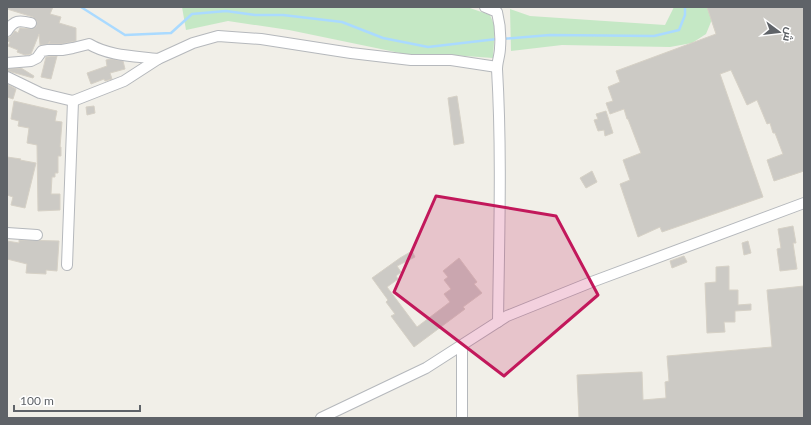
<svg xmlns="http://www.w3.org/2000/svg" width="811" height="425" font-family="Lato,Cairo,sans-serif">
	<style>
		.green { fill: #c5e8c5 }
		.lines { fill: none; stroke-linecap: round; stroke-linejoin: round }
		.stream { stroke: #aadaff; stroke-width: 2.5 }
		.building { fill: #cccac5; stroke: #d6d1c6 }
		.minor-casing { stroke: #b5b8bc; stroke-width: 12 }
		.minor { stroke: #fff; stroke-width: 10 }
		.marked { fill: #c2185b; fill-opacity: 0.2; stroke: #c2185b; stroke-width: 3; stroke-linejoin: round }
	</style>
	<rect width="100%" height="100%" fill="#f1efe8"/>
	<g class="green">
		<path d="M182,7H467L490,15L495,27L493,58L451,55L405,54L289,30L228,21L186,30Z"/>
		<path d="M674,7H710L713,17L706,34L692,43L670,47L562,45L511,51L510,9L530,16L665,25Z"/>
	</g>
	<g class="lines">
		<g class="stream">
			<path d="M81,7L125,35L171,33L192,14L226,11L255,15H283L342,22L383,38L428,47L497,39"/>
			<path d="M502,39L550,35L654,36L679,30L685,15V7"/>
		</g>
	</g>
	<g class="building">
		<path d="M7,7H53L50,14L61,17L59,23L76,28V41L61,44H49L50,41L48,44L40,45L39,34L31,54L25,55L17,52L18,50L8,46L10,42L7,41V37H10L15,31L18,33L20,28L33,29L36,27L37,21L33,17L7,9Z"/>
		<path d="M707,7H804V171L774,181L767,160L783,154L775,133H773L770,123L767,124L757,100L747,105L731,70L720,74L763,197L662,232L660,227L638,237L620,184L630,180L623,160L641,153L628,119H627L624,109L610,114L606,103L613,101L608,87L620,82L616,71L716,34Z"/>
		<path d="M57,56L51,79L41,77L46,57Z"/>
		<path d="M111,59L123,61L125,69L110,73L112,79L105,81L104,79L91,84L87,73L107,66L106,60Z"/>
		<path d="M21,68L34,76L33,78L8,71V69Z"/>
		<path d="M7,84L16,89L13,99L7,97Z"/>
		<path d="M457,96L464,143L454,145L448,98Z"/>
		<path d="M14,101L57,111L55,121L62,122L60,147H61V156H58V173H55V177H52L51,194H60V210L38,211L37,145L27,143L29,128L18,126L19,121L11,119Z"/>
		<path d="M94,106L95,113L87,115L86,107Z"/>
		<path d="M606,111L613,133L605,136L604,130L598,131L594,120L598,119L596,114Z"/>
		<path d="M7,157L21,159L20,160L36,163L25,208L11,205L13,197L7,195Z"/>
		<path d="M592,171L597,182L586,188L580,178Z"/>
		<path d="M793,226L796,243H793L797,269L780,271L777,249L781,248L778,229Z"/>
		<path d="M19,240L59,241L57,271L46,270V274L26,273L27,264L7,259V241L19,243Z"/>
		<path d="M748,241L751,253L744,255L742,243Z"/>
		<path d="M412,251L415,257L397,266L401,272L396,276L398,279L387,287L417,327L450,302L444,294L451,289L444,280L448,277L443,271L459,258L477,282L474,284L482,293L463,307L465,309L414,347L391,316L395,314L386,302L388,300L372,278L400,258Z"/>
		<path d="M684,256L687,262L672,268L670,261Z"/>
		<path d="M729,266V290H738V305L751,304V310L735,311V322H724L725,332L707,333L705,283L716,282V267Z"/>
		<path d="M804,286V418H579L577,375L642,372L643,400L666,398L665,382L669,381L667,356L772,347L767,290Z"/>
	</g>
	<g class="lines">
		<g class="minor-casing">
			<g id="minor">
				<path d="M485,7L497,12C500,24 501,36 500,48C500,55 497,62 497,69C502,154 499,238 498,322"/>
				<path d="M7,31C14,20 19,20 31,23"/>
				<path d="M7,63L31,61L37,58L42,51L48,50H62L73,48L89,44C109,56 135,56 158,59"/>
				<path d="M7,77L40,93L73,101L124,81L158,59L193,43L218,36L261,39L351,53L411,60H451L497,67"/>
				<path d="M7,233L37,235"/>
				<path d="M67,265L73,101"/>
				<path d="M462,345V418"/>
				<path d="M321,418L426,368L507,316L589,283L804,203"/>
			</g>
		</g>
		<use href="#minor" class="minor"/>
	</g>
	<path class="marked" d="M436,196L556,216L598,295L504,376L394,292Z"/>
	<rect width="811" height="425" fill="none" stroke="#5f6368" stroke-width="16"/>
	<g transform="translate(779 32) rotate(105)" stroke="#ffffff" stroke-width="3" paint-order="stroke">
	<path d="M0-3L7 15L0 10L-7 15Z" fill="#5f6368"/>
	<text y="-6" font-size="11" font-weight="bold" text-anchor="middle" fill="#5f6368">ش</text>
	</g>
	<path d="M14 405v6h126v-6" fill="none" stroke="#5f6368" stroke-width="2"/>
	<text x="20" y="405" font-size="12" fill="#5f6368" stroke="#ffffff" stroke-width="3" paint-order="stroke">100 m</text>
</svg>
